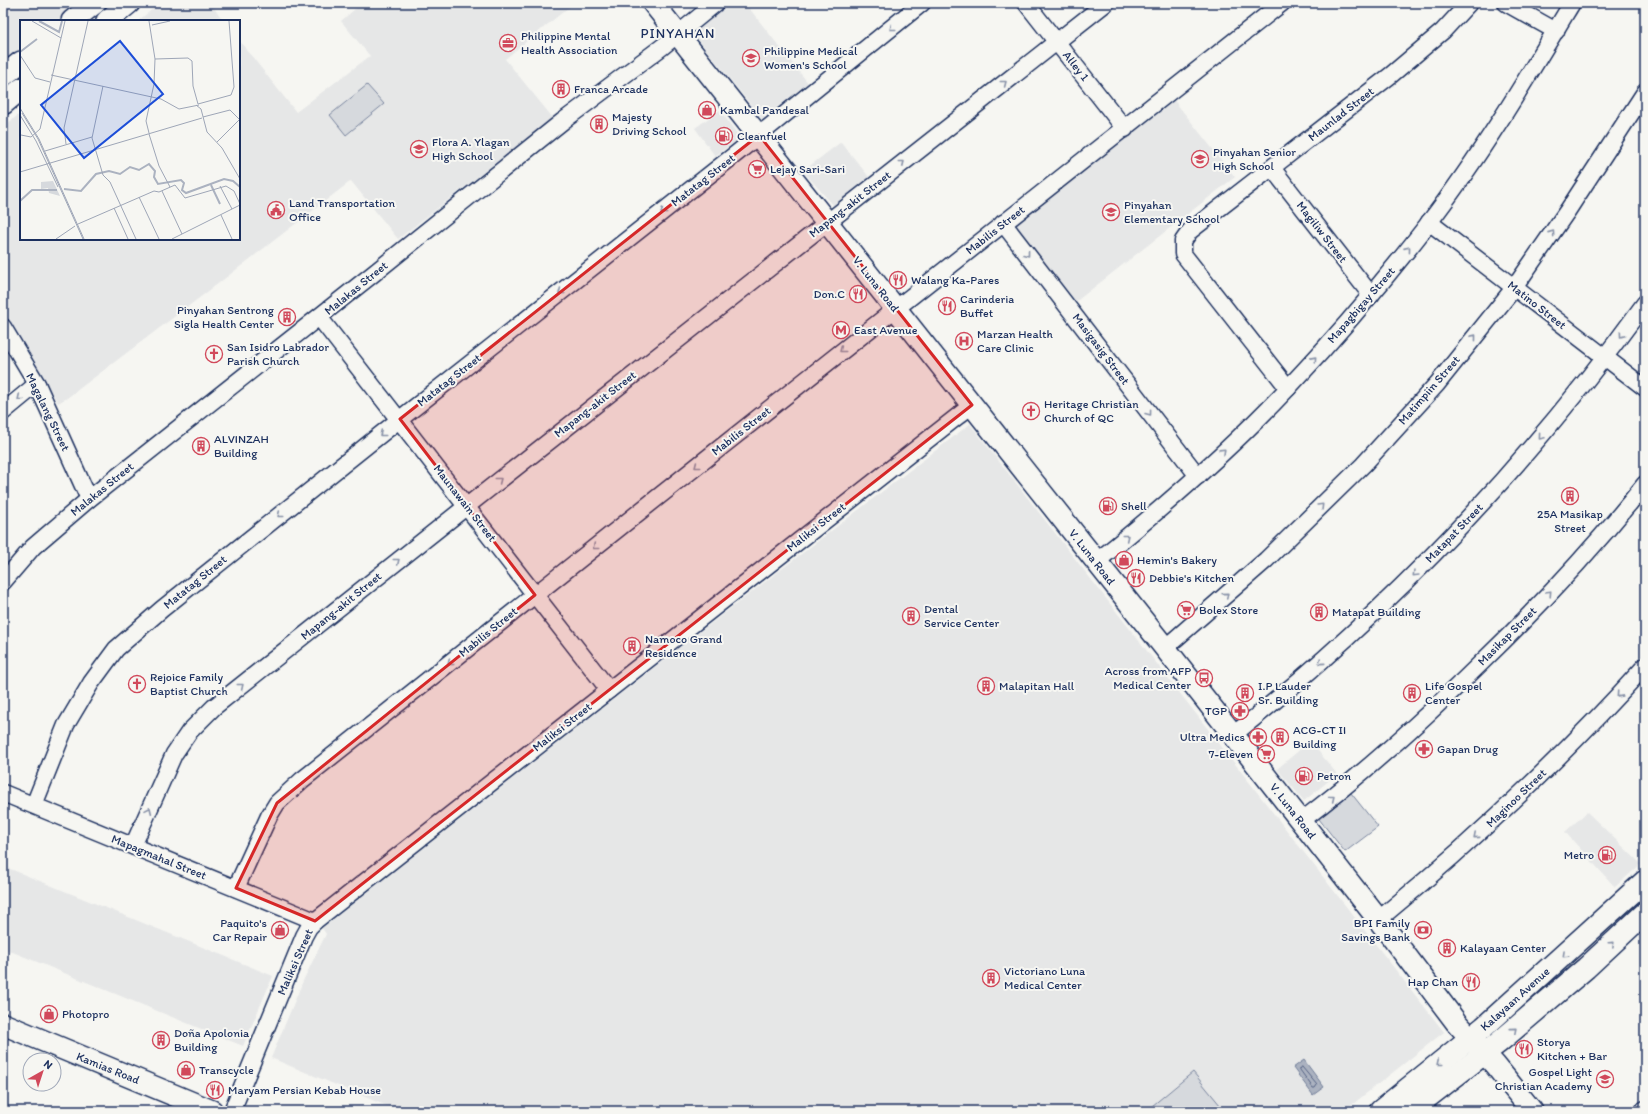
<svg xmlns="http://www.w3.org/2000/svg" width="1648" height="1114" font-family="Itim,sans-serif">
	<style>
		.built { fill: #e6e7e7 }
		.green { fill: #d6d9dd; stroke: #78849e }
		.water { fill: #abb2c0; stroke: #717e99 }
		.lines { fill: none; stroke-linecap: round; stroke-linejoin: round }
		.shore { stroke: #556385; stroke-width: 1 }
		.minor-casing { stroke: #1b2f5e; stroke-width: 19 }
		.major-casing { stroke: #1b2f5e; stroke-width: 24 }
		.minor { stroke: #f6f6f2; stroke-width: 16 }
		.major { stroke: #f6f6f2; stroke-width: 21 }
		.oneway { stroke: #8892a8 }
		.marked { fill: #d62828; fill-opacity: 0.2; stroke: #d62828; stroke-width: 3; stroke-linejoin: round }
		.labels { text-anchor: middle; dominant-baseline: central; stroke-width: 4; stroke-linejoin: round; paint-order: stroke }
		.poi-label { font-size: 12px; fill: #1b2f5e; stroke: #f6f6f2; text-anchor: start }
		.street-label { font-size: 12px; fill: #1b2f5e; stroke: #f6f6f2 }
		.quarter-label { font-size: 14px; letter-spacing: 1px; fill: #1b2f5e; stroke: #f6f6f2 }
		.inset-river { fill: none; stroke: #abb2c0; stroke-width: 2 }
		.inset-road { fill: none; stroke: #9ea6b7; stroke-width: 1 }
		.view { fill: #1d4ed8; fill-opacity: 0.15; stroke: #1d4ed8; stroke-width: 2 }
		.inset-edge { fill: none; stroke: #1b2f5e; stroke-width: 2 }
	</style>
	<rect width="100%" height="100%" fill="#f6f6f2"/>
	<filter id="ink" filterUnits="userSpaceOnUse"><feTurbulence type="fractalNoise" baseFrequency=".025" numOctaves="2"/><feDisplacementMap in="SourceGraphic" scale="8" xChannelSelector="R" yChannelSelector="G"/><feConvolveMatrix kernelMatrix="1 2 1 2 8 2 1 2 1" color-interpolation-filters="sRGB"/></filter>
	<g filter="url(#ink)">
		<g class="built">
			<path d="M3,3H114L91,21H21V77L3,91Z"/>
			<path d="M160,3H210L224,21H138Z"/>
			<path d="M362,3H574L505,59L553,118L398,239L351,181L215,286L67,398L58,403L3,312V127L21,113V239H239V40L296,112L370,56L341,21Z"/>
			<path d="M731,3H745L808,83L762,119L693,33Z"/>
			<path d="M1173,99L1235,177L1074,303L1014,226Z"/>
			<path d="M720,110L740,138L715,156L695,128Z"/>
			<path d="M841,142L869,177L836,204L833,205L803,171Z"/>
			<path d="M970,424L1444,1032L1344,1111H399L271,1058L303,981L326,934L322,928L679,648Z"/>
			<path d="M1310,741L1337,774L1304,801L1277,769Z"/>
			<path d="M1587,812L1641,864L1615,887L1565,832Z"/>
			<path d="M3,866L273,976L243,1046L3,948Z"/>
		</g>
		<g class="green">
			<path d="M367,85L384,104L346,135L330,115Z"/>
			<path d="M1351,793L1378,827L1345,852L1319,819Z"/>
			<path d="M1193,1072L1225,1111H1146Z"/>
		</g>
		<path class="water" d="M1304,1060L1324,1087L1313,1095L1293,1068Z"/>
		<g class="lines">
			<path class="shore" d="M1302,1067L1317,1085L1315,1088H1313L1300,1070Z"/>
			<g class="minor-casing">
				<g id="minor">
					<path d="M1026,3L1125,129"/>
					<path d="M1506,3L1556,31"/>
					<path d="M1272,168L1371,295"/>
					<path d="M1429,222L1645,388"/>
					<path d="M1003,223L1198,476"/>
					<path d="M319,317L609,690"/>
					<path d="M3,327L37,384L89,499"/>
					<path d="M1288,388L1183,254V241L1190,231L1391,75L1443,31L1469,3"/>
					<path d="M3,412L37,384"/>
					<path d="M1096,562C1163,508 1229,451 1288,388C1338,335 1384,281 1428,224C1482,154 1527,78 1572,3"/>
					<path d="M3,582L33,547L89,499L373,274L563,121L662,47L716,3"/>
					<path d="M1165,648L1266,560L1363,465L1437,384L1514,288L1568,210L1645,92"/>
					<path d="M1233,735C1392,609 1526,467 1645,303"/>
					<path d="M3,793L315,921"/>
					<path d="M34,805L66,725L91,683L116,649L162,609L400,419L737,153L922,3"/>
					<path d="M1301,821C1365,773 1424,719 1481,663C1539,607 1595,547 1645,484"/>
					<path d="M133,846L174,754L189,732L214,707L467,506L1106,3"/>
					<path d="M236,888L269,816L277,803L302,780C628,520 955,262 1282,3"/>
					<path d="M1378,920C1473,842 1563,757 1645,666"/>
					<path d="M232,1111L304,936L309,927L315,921L972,405"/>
					<path d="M1643,1111L1645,1109"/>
				</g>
			</g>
			<g class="major-casing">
				<g id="major">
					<path d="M653,3L1165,648L1385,928L1456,1022L1495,1065L1532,1111"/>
					<path d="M72,21L95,3"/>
					<path d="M107,21L129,3"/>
					<path d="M3,76L21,62"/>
					<path d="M3,104L21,89"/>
					<path d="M3,1024L212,1111"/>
					<path d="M1380,1111L1484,1027L1645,881"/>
					<path d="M1410,1111L1498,1043L1586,968L1645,913"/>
				</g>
			</g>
			<use href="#minor" class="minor"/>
			<use href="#major" class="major"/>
		</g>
		<defs><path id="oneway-chevron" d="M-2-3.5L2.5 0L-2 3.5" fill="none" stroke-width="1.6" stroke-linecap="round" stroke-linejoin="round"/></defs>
		<g class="oneway">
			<use href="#oneway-chevron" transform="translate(892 28) rotate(141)"/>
			<use href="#oneway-chevron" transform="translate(1004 83) rotate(-38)"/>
			<use href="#oneway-chevron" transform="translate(902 163) rotate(-38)"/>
			<use href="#oneway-chevron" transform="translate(663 212) rotate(142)"/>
			<use href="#oneway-chevron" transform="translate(1552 233) rotate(-55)"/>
			<use href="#oneway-chevron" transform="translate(1408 249) rotate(-51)"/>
			<use href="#oneway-chevron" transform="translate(1027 254) rotate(52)"/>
			<use href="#oneway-chevron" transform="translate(561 292) rotate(142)"/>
			<use href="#oneway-chevron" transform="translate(1622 335) rotate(126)"/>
			<use href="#oneway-chevron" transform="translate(1474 337) rotate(-51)"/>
			<use href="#oneway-chevron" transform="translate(842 350) rotate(142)"/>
			<use href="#oneway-chevron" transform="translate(1314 359) rotate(-48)"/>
			<use href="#oneway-chevron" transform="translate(20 398) rotate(141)"/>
			<use href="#oneway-chevron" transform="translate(1149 413) rotate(53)"/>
			<use href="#oneway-chevron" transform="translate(382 434) rotate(141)"/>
			<use href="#oneway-chevron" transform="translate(1541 437) rotate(130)"/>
			<use href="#oneway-chevron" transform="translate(1223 451) rotate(-44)"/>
			<use href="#oneway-chevron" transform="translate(697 466) rotate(142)"/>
			<use href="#oneway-chevron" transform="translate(499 480) rotate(-38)"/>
			<use href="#oneway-chevron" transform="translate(1321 506) rotate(-45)"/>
			<use href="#oneway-chevron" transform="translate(280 515) rotate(141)"/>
			<use href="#oneway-chevron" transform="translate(1126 537) rotate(-39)"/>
			<use href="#oneway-chevron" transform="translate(595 547) rotate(142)"/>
			<use href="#oneway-chevron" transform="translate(397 561) rotate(-39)"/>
			<use href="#oneway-chevron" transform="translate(1415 574) rotate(135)"/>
			<use href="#oneway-chevron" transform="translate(1549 593) rotate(-47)"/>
			<use href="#oneway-chevron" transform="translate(1226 595) rotate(-41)"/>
			<use href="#oneway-chevron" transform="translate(1321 662) rotate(139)"/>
			<use href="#oneway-chevron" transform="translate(450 663) rotate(141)"/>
			<use href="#oneway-chevron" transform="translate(241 686) rotate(-39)"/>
			<use href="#oneway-chevron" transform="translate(1619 695) rotate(132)"/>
			<use href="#oneway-chevron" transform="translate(1332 798) rotate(-39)"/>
			<use href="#oneway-chevron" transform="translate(149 810) rotate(-66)"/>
			<use href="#oneway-chevron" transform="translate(1476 836) rotate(139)"/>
			<use href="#oneway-chevron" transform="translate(1612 944) rotate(-42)"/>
			<use href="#oneway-chevron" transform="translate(1565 955) rotate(137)"/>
			<use href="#oneway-chevron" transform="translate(1514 1030) rotate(-41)"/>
			<use href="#oneway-chevron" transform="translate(1439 1063) rotate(141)"/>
		</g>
	</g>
	<path class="marked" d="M759,135L972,405L315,921L236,888L277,803L535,595L400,419Z"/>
	<defs>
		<g id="office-ring" transform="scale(0.9)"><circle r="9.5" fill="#f6f6f2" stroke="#d1495b" stroke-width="1.5"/><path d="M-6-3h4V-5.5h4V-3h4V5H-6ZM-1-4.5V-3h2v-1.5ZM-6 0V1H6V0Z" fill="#d1495b"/></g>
		<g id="school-ring" transform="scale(0.9)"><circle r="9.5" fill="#f6f6f2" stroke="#d1495b" stroke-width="1.5"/><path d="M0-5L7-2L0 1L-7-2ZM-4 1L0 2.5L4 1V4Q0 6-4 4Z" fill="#d1495b"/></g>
		<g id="building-ring" transform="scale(0.9)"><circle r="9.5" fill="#f6f6f2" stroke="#d1495b" stroke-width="1.5"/><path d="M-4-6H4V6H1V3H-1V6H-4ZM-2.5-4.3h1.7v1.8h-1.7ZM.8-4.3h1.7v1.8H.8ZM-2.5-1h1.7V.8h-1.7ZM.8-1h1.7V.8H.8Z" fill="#d1495b"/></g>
		<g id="shop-ring" transform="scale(0.9)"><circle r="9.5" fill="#f6f6f2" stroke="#d1495b" stroke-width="1.5"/><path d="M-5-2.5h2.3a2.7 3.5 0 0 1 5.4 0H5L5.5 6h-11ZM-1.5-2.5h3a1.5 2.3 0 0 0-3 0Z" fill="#d1495b"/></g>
		<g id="fuel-ring" transform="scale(0.9)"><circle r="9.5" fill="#f6f6f2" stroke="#d1495b" stroke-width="1.5"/><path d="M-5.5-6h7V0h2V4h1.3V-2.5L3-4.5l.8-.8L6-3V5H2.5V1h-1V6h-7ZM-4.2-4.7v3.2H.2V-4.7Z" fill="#d1495b"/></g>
		<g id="supermarket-ring" transform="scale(0.9)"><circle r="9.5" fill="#f6f6f2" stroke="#d1495b" stroke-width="1.5"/><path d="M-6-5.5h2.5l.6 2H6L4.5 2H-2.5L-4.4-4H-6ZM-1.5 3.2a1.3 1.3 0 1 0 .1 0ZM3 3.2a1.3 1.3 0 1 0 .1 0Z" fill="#d1495b"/></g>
		<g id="civic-ring" transform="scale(0.9)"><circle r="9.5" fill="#f6f6f2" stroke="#d1495b" stroke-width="1.5"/><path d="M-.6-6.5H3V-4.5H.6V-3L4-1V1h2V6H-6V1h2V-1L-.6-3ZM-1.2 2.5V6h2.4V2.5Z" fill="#d1495b"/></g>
		<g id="restaurant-ring" transform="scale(0.9)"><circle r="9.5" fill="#f6f6f2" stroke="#d1495b" stroke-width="1.5"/><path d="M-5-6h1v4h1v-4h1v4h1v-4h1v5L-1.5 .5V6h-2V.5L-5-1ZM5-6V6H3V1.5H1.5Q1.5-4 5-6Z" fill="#d1495b"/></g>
		<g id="metro-ring" transform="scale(0.9)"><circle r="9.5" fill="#f6f6f2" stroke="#d1495b" stroke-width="1.5"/><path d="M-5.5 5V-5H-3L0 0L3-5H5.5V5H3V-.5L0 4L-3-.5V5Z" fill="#d1495b"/></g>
		<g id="hospital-ring" transform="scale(0.9)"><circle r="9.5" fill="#f6f6f2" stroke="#d1495b" stroke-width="1.5"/><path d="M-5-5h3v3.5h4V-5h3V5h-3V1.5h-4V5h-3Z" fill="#d1495b"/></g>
		<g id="church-ring" transform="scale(0.9)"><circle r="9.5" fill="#f6f6f2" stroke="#d1495b" stroke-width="1.5"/><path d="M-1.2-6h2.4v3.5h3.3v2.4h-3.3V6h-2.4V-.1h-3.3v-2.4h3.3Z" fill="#d1495b"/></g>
		<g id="bus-ring" transform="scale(0.9)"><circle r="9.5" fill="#f6f6f2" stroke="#d1495b" stroke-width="1.5"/><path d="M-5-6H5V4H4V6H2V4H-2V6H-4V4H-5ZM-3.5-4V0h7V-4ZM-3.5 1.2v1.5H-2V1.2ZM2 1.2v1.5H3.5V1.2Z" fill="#d1495b"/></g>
		<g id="pharmacy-ring" transform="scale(0.9)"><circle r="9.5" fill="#f6f6f2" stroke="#d1495b" stroke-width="1.5"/><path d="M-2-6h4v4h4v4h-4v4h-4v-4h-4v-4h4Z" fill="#d1495b"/></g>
		<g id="bank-ring" transform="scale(0.9)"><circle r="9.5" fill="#f6f6f2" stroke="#d1495b" stroke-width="1.5"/><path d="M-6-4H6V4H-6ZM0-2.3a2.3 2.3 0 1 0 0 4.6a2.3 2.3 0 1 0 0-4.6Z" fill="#d1495b"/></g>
	</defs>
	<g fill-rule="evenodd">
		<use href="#office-ring" x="508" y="43"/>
		<use href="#school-ring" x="751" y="58"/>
		<use href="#building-ring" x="561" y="89"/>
		<use href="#shop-ring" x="707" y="110"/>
		<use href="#building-ring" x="599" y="124"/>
		<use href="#fuel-ring" x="724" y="136"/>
		<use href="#school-ring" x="419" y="149"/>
		<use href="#school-ring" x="1200" y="159"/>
		<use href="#supermarket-ring" x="757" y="169"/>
		<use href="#civic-ring" x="276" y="210"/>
		<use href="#school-ring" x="1111" y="212"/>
		<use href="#restaurant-ring" x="898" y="280"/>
		<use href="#restaurant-ring" x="858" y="294"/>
		<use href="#restaurant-ring" x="947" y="306"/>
		<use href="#building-ring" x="287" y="317"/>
		<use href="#metro-ring" x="841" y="330"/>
		<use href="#hospital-ring" x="964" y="341"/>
		<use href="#church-ring" x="214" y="354"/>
		<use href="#church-ring" x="1031" y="411"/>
		<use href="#building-ring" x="201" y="446"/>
		<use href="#building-ring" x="1570" y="496"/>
		<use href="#fuel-ring" x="1108" y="506"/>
		<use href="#shop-ring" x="1124" y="560"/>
		<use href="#restaurant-ring" x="1136" y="578"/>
		<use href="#supermarket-ring" x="1186" y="610"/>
		<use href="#building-ring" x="1319" y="612"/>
		<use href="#building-ring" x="911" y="616"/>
		<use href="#building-ring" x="632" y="646"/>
		<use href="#bus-ring" x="1204" y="678"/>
		<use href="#church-ring" x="137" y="684"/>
		<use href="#building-ring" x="986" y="686"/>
		<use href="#building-ring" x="1245" y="693"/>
		<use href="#building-ring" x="1412" y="693"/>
		<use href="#pharmacy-ring" x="1240" y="711"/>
		<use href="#pharmacy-ring" x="1258" y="737"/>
		<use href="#building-ring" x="1280" y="737"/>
		<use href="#pharmacy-ring" x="1424" y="749"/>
		<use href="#supermarket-ring" x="1266" y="754"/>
		<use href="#fuel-ring" x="1304" y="776"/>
		<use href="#fuel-ring" x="1607" y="855"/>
		<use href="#shop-ring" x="280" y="930"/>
		<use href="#bank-ring" x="1423" y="930"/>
		<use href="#building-ring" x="1447" y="948"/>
		<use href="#building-ring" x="991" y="978"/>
		<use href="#restaurant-ring" x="1471" y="982"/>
		<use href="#shop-ring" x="49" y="1014"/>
		<use href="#building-ring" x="161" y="1040"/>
		<use href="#restaurant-ring" x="1524" y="1049"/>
		<use href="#shop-ring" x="186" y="1070"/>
		<use href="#school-ring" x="1605" y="1079"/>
		<use href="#restaurant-ring" x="215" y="1090"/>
	</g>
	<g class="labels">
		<g class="poi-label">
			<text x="521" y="36">Philippine Mental<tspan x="521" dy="14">Health Association</tspan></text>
			<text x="764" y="51">Philippine Medical<tspan x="764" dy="14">Women's School</tspan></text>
			<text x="574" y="89">Franca Arcade</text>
			<text x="720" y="110">Kambal Pandesal</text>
			<text x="612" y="117">Majesty<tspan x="612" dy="14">Driving School</tspan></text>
			<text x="737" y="136">Cleanfuel</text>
			<text x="432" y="142">Flora A. Ylagan<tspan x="432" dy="14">High School</tspan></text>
			<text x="1213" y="152">Pinyahan Senior<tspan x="1213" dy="14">High School</tspan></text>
			<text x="770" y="169">Lejay Sari-Sari</text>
			<text x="289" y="203">Land Transportation<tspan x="289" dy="14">Office</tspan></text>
			<text x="1124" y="205">Pinyahan<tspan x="1124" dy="14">Elementary School</tspan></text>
			<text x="911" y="280">Walang Ka-Pares</text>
			<text x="845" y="294" text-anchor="end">Don.C</text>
			<text x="960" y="299">Carinderia<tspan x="960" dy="14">Buffet</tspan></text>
			<text x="274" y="310" text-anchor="end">Pinyahan Sentrong<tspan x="274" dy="14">Sigla Health Center</tspan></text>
			<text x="854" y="330">East Avenue</text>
			<text x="977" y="334">Marzan Health<tspan x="977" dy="14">Care Clinic</tspan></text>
			<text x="227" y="347">San Isidro Labrador<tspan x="227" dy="14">Parish Church</tspan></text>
			<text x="1044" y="404">Heritage Christian<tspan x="1044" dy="14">Church of QC</tspan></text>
			<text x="214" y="439">ALVINZAH<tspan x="214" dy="14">Building</tspan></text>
			<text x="1121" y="506">Shell</text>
			<text x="1570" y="514" text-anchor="middle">25A Masikap<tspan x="1570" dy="14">Street</tspan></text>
			<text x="1137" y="560">Hemin's Bakery</text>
			<text x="1149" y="578">Debbie's Kitchen</text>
			<text x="924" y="609">Dental<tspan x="924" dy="14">Service Center</tspan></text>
			<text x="1199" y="610">Bolex Store</text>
			<text x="1332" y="612">Matapat Building</text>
			<text x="645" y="639">Namoco Grand<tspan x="645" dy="14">Residence</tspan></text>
			<text x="1191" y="671" text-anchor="end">Across from AFP<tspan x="1191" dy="14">Medical Center</tspan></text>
			<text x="150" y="677">Rejoice Family<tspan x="150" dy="14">Baptist Church</tspan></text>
			<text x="999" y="686">Malapitan Hall</text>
			<text x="1258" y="686">I.P Lauder<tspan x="1258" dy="14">Sr. Building</tspan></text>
			<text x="1425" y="686">Life Gospel<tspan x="1425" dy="14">Center</tspan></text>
			<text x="1227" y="711" text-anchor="end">TGP</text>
			<text x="1293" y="730">ACG-CT II<tspan x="1293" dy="14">Building</tspan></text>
			<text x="1245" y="737" text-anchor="end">Ultra Medics</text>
			<text x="1437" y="749">Gapan Drug</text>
			<text x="1253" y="754" text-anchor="end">7-Eleven</text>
			<text x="1317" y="776">Petron</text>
			<text x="1594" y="855" text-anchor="end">Metro</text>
			<text x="267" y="923" text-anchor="end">Paquito's<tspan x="267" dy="14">Car Repair</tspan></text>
			<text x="1410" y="923" text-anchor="end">BPI Family<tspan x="1410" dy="14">Savings Bank</tspan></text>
			<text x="1460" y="948">Kalayaan Center</text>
			<text x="1004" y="971">Victoriano Luna<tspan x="1004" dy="14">Medical Center</tspan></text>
			<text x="1458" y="982" text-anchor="end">Hap Chan</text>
			<text x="62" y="1014">Photopro</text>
			<text x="174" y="1033">Doña Apolonia<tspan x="174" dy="14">Building</tspan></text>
			<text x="1537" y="1042">Storya<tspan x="1537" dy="14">Kitchen + Bar</tspan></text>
			<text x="199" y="1070">Transcycle</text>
			<text x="1592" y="1072" text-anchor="end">Gospel Light<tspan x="1592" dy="14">Christian Academy</tspan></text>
			<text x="228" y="1090">Maryam Persian Kebab House</text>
		</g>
		<g class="street-label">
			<text transform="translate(1076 66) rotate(52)">Alley 1</text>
			<text transform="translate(1341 114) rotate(-38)">Maunlad Street</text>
			<text transform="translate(703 180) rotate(-38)">Matatag Street</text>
			<text transform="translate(850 204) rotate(-38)">Mapang-akit Street</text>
			<text transform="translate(995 230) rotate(-38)">Mabilis Street</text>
			<text transform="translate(1322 232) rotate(52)">Magiliw Street</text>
			<text transform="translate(876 284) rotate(52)">V. Luna Road</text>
			<text transform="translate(356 288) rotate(-39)">Malakas Street</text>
			<text transform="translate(1361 305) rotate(-49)">Mapagbigay Street</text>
			<text transform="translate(1537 305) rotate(38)">Matino Street</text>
			<text transform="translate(1101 349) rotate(53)">Masigasig Street</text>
			<text transform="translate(449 380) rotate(-38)">Matatag Street</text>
			<text transform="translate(1429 390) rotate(-49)">Matimpiin Street</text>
			<text transform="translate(595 404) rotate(-38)">Mapang-akit Street</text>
			<text transform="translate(48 412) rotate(64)">Magalang Street</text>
			<text transform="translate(741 431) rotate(-38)">Mabilis Street</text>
			<text transform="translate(102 489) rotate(-39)">Malakas Street</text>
			<text transform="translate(465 503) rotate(52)">Maunawain Street</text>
			<text transform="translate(816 527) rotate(-38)">Maliksi Street</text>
			<text transform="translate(1454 533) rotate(-46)">Matapat Street</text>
			<text transform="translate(1092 557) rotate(52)">V. Luna Road</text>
			<text transform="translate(195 582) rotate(-39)">Matatag Street</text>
			<text transform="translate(341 606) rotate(-39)">Mapang-akit Street</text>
			<text transform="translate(488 632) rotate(-39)">Mabilis Street</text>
			<text transform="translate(1507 636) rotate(-45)">Masikap Street</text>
			<text transform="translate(562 727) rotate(-38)">Maliksi Street</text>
			<text transform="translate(1516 798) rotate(-44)">Maginoo Street</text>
			<text transform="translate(1293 811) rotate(52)">V. Luna Road</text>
			<text transform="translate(159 857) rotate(22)">Mapagmahal Street</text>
			<text transform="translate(295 962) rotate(-66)">Maliksi Street</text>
			<text transform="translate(1515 999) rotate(-42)">Kalayaan Avenue</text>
			<text transform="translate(108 1068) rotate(22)">Kamias Road</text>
		</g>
		<g class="quarter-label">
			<text x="678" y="33">PINYAHAN</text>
		</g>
	</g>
	<g transform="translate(20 20)">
		<rect width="220" height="220" fill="#f6f6f2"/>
		<path d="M33,161L40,176L29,173L28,168L21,169V162Z" fill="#d6d9dd"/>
		<path class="inset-river" d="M19,1L39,12L42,1M0,32L17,19M191,165L200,184M44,169L61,171L76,154L89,151L100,154L110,147L119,150L129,144L135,151L134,157L138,164L161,160L164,163L162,170L166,173L204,159L213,161L220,167M0,181L12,170H37"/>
		<path class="inset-road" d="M12,1L41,18M132,5L150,1M0,35L15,58L30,62M135,39L168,38L172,41L173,66L178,84L211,75L214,67L209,1M31,55L141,79L159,89L179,85M83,66L72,118L83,155L90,162L116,219M176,85L181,89L187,112L202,128L220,159M0,88L19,119L64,219M2,93L18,119L63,219M0,95L16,121L38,167M183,97L210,90L220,100M129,113L126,101L134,64L135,39L129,1M129,114L139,146L150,167M1,115L11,117L20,109L45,1M197,122L220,99M46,124L44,108L68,1M25,131L72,117M0,152L182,98M200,166L212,189M142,171L162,214M119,177L139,219M94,188L108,219M201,195L212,219M58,204L134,171L139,172L155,165L165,178L206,166L214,171L220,184M36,219L55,206M152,219L220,185"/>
		<path class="view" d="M100,21L143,74L64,138L21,85Z"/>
		<rect width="220" height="220" class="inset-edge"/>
	</g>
	<rect width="1648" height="1114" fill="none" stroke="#f6f6f2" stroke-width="16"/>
	<rect x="8" y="8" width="1632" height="1098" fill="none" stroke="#1b2f5e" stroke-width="1.5" filter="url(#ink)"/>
	<g transform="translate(42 1072) rotate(39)"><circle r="19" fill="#f6f6f2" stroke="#9ea6b7"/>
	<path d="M0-3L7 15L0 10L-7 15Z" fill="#d1495b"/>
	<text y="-6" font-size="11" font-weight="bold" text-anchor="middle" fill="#1b2f5e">N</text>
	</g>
</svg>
